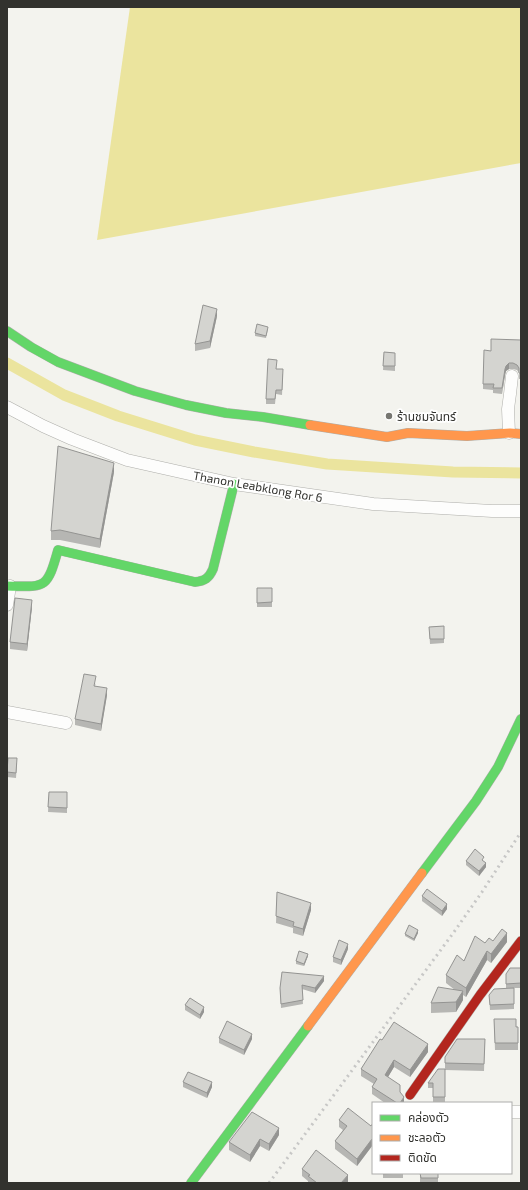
<svg xmlns="http://www.w3.org/2000/svg" width="528" height="1190" font-family="'Exo 2','Noto Sans Thai',sans-serif">
	<style>
		.water { fill: #ebe49e }
		.lines { fill: none; stroke-linecap: round; stroke-linejoin: round }
		.canal { stroke: #ebe49e; stroke-width: 11 }
		.street-casing { stroke: #aeaeaa; stroke-width: 13 }
		.fast-casing { stroke: #aeaeaa; stroke-width: 10 }
		.slow-casing { stroke: #aeaeaa; stroke-width: 10 }
		.jam-casing { stroke: #aeaeaa; stroke-width: 10 }
		.street { stroke: #fdfdfc; stroke-width: 12 }
		.fast { stroke: #63d668; stroke-width: 9 }
		.slow { stroke: #ff974d; stroke-width: 9 }
		.jam { stroke: #b3261e; stroke-width: 9 }
		.rail { stroke: #c7c7c6; stroke-width: 3; stroke-dasharray: 2 4; stroke-linecap: butt }
		.wall { fill: #b6b6b3 }
		.shaded-wall { fill: #949492 }
		.building { fill: #d4d4d0; stroke: #949492 }
		.poi-dot { fill: #767671; stroke: #fff; stroke-width: 1.5 }
		.labels { text-anchor: middle; dominant-baseline: central; stroke-width: 3.5; stroke-linejoin: round; paint-order: stroke }
		.poi-label { font-size: 12px; fill: #32322e; stroke: #fff; text-anchor: start }
		.street-label { font-size: 12px; fill: #32322e; stroke: #fff }
	</style>
	<rect width="100%" height="100%" fill="#f3f3ee"/>
	<path class="water" d="M130,7H521V163L97,240Z"/>
	<g class="lines">
		<path class="canal" d="M7,363L64,395L118,416L195,440L254,452L327,464L453,472L521,473"/>
		<g class="street-casing">
			<g id="street">
				<path d="M7,407L43,426L72,439L127,460L234,484L373,504L492,511H521"/>
				<path d="M509,433L508,409L510,394L512,376"/>
				<path d="M7,605L10,586"/>
				<path d="M7,712L66,723"/>
				<path d="M511,1112H521"/>
			</g>
		</g>
		<g class="fast-casing">
			<g id="fast">
				<path d="M7,331L31,347L58,362L135,391L186,405L226,413L263,417L310,425"/>
				<path d="M7,586C46,587 47,589 58,550L195,582C205,581 209,578 213,569L234,484"/>
				<path d="M422,873L476,801L498,767L521,719"/>
				<path d="M191,1183L308,1026"/>
			</g>
		</g>
		<g class="slow-casing">
			<g id="slow">
				<path d="M310,425L387,437L408,433L467,436L510,433L521,434"/>
				<path d="M308,1026L422,873"/>
			</g>
		</g>
		<g class="jam-casing">
			<path id="jam" d="M410,1095L480,995L521,941"/>
		</g>
		<use href="#street" class="street"/>
		<use href="#fast" class="fast"/>
		<use href="#slow" class="slow"/>
		<use href="#jam" class="jam"/>
		<path class="rail" d="M269,1183L454,932L482,892L521,832"/>
	</g>
	<g class="wall">
		<path d="M217,316L210,348L195,351V344Z"/>
		<path d="M268,329L266,338L255,336V333Z"/>
		<path d="M521,340V379H519V373L517,370L513,369H509L506,371L505,375L502,394L493,393V390L483,389V384L491,351Z"/>
		<path d="M384,352L395,353V371L383,370Z"/>
		<path d="M276,369L283,374L282,395L276,394L275,404H266V399Z"/>
		<path d="M114,472L100,548L60,540H51V531Z"/>
		<rect x="257" y="588" width="15" height="19"/>
		<path d="M32,607L27,651L10,649V642Z"/>
		<path d="M444,626V643L430,644L429,627Z"/>
		<path d="M96,683L95,686L107,695L101,731L75,725V719Z"/>
		<path d="M17,763L16,778L7,777V766Z"/>
		<path d="M49,792H67V813L48,812Z"/>
		<path d="M466,861H484L486,867L479,876L466,865Z"/>
		<path d="M277,892L311,910L303,936L293,933V928L276,923Z"/>
		<path d="M422,896L447,909L442,916L422,901Z"/>
		<path d="M418,933L414,941L405,936V934Z"/>
		<path d="M493,941L507,942L491,963L487,960L466,997L463,995V1000L456,1012L431,1013V1003L455,990L446,983V975L485,943Z"/>
		<path d="M348,949L341,965L333,962V957Z"/>
		<path d="M308,956L304,966L296,964V961Z"/>
		<path d="M521,968V988H506V974Z"/>
		<path d="M324,981L315,993L302,989L303,1004L281,1008L280,988Z"/>
		<path d="M514,988V1009L490,1010L489,995Z"/>
		<path d="M185,1005L204,1012L200,1019L185,1010Z"/>
		<path d="M494,1019L518,1027V1050H495Z"/>
		<path d="M219,1038L252,1039L244,1055L219,1043Z"/>
		<path d="M485,1039L484,1071L445,1070V1102H433V1088H428V1083L445,1069V1057Z"/>
		<path d="M382,1040L428,1052L410,1077L394,1067L388,1077L400,1092L404,1103H385L372,1094V1087L374,1084L361,1076V1069Z"/>
		<path d="M183,1082L212,1087L207,1098L183,1087Z"/>
		<path d="M339,1120L371,1126L373,1123V1146H372L357,1166L335,1149V1141L343,1130L339,1127Z"/>
		<path d="M279,1135L269,1151L260,1146L250,1162L229,1150V1142Z"/>
		<path d="M302,1169L348,1182L347,1183H308V1181L302,1176Z"/>
		<rect x="383" y="1173" width="20" height="5"/>
		<rect x="420" y="1173" width="18" height="10"/>
	</g>
	<g class="shaded-wall">
		<path d="M217,309V316L210,348V341Z"/>
		<path d="M509,363V369L506,371L505,375L502,394L505,369L506,366Z"/>
		<path d="M114,463V472L100,548V539Z"/>
		<path d="M32,600V607L27,651V644Z"/>
		<path d="M107,688V695L101,731V724Z"/>
		<path d="M486,863V867L479,876V871Z"/>
		<path d="M311,903V910L303,936V929Z"/>
		<path d="M447,904V909L442,916V911Z"/>
		<path d="M418,930V933L414,941V939Z"/>
		<path d="M507,933V942L491,963V954Z"/>
		<path d="M348,944V949L341,965V960Z"/>
		<path d="M487,951V960L466,997V988Z"/>
		<path d="M308,954V956L304,966V964Z"/>
		<path d="M324,976V981L315,993V988Z"/>
		<path d="M463,991V1000L456,1012V1002Z"/>
		<path d="M204,1007V1012L200,1019V1015Z"/>
		<path d="M252,1034V1039L244,1055V1050Z"/>
		<path d="M428,1044V1052L410,1077V1070Z"/>
		<path d="M394,1060V1067L385,1082V1075Z"/>
		<path d="M212,1082V1087L207,1098V1093Z"/>
		<path d="M404,1097V1103H400Z"/>
		<path d="M279,1128V1135L269,1151V1144Z"/>
		<path d="M260,1139V1146L250,1162V1155Z"/>
		<path d="M372,1139V1146L357,1166V1159Z"/>
		<path d="M348,1175V1182L347,1183H341Z"/>
	</g>
	<g class="building">
		<path d="M203,305L217,309L210,341L195,344Z"/>
		<path d="M257,324L268,327L266,336L255,333Z"/>
		<path d="M491,339L521,340V373H519V368L517,365L513,363H509L506,366L505,369L502,388H493L494,384H483L484,350L491,351Z"/>
		<path d="M384,352L395,353V366H383Z"/>
		<path d="M268,359L277,360L276,369H283L282,390H276L275,399H266Z"/>
		<path d="M58,446L114,463L100,539L60,530L51,531Z"/>
		<path d="M257,588H272V602L257,603Z"/>
		<path d="M15,598L32,600L27,644L10,642Z"/>
		<path d="M444,626V639H430L429,627Z"/>
		<path d="M84,674L96,676L94,686L107,688L101,724L75,719Z"/>
		<path d="M8,758H17L16,773L7,772Z"/>
		<path d="M49,792H67V808L48,807Z"/>
		<path d="M475,849L484,857L482,860L486,863L479,871L466,861Z"/>
		<path d="M427,889L447,904L442,911L422,896Z"/>
		<path d="M277,892L311,903L303,929L293,926L294,922L276,916Z"/>
		<path d="M409,925L418,930L414,939L405,934Z"/>
		<path d="M502,929L507,933L491,954L487,951L466,988L446,975L457,955L464,961L475,936L485,943L489,938L493,941Z"/>
		<path d="M339,940L348,944L341,960L333,957Z"/>
		<path d="M299,951L308,954L304,964L296,961Z"/>
		<path d="M510,968H521V983L506,984V974Z"/>
		<path d="M282,972L324,976L315,988L302,985L303,1000L281,1004L280,988Z"/>
		<path d="M438,987L463,991L456,1002L431,1003Z"/>
		<path d="M514,988V1004L490,1005L489,995L494,989Z"/>
		<path d="M190,998L204,1007L200,1015L185,1005Z"/>
		<path d="M494,1019H516V1027H518V1043H495Z"/>
		<path d="M227,1021L252,1034L244,1050L219,1038Z"/>
		<path d="M394,1022L428,1044L410,1070L394,1060L385,1075L400,1085V1092L404,1097L400,1103H397L372,1087L377,1079L361,1069L380,1039L382,1040Z"/>
		<path d="M457,1039H485L484,1064L445,1063V1057Z"/>
		<path d="M438,1069H445V1097H433V1083H428Z"/>
		<path d="M188,1072L212,1082L207,1093L183,1082Z"/>
		<path d="M348,1108L371,1126L373,1123V1139H372L357,1159L335,1141L347,1126L339,1120Z"/>
		<path d="M252,1112L279,1128L269,1144L260,1139L250,1155L229,1142Z"/>
		<path d="M316,1150L348,1175L341,1183H317L308,1176L310,1175L302,1169Z"/>
		<path d="M383,1173H403L383,1174Z"/>
		<path d="M420,1173H438V1178H421Z"/>
	</g>
	<circle class="poi-dot" cx="389" cy="416" r="4"/>
	<g class="labels">
		<g class="poi-label">
			<text x="397" y="416">ร้านชมจันทร์</text>
		</g>
		<g class="street-label">
			<text transform="translate(258 486) rotate(10)">Thanon Leabklong Ror 6</text>
		</g>
	</g>
	<rect width="528" height="1190" fill="none" stroke="#32322e" stroke-width="16"/>
	<rect x="372" y="1102" width="140" height="72" fill="#ffffff" stroke="#adadab"/>
	<rect x="380" y="1115" width="20" height="6" fill="#63d668" stroke="#adadab"/>
	<text x="408" y="1122" font-size="12" fill="#32322e">คล่องตัว</text>
	<rect x="380" y="1135" width="20" height="6" fill="#ff974d" stroke="#adadab"/>
	<text x="408" y="1142" font-size="12" fill="#32322e">ชะลอตัว</text>
	<rect x="380" y="1155" width="20" height="6" fill="#b3261e" stroke="#adadab"/>
	<text x="408" y="1162" font-size="12" fill="#32322e">ติดขัด</text>
</svg>
